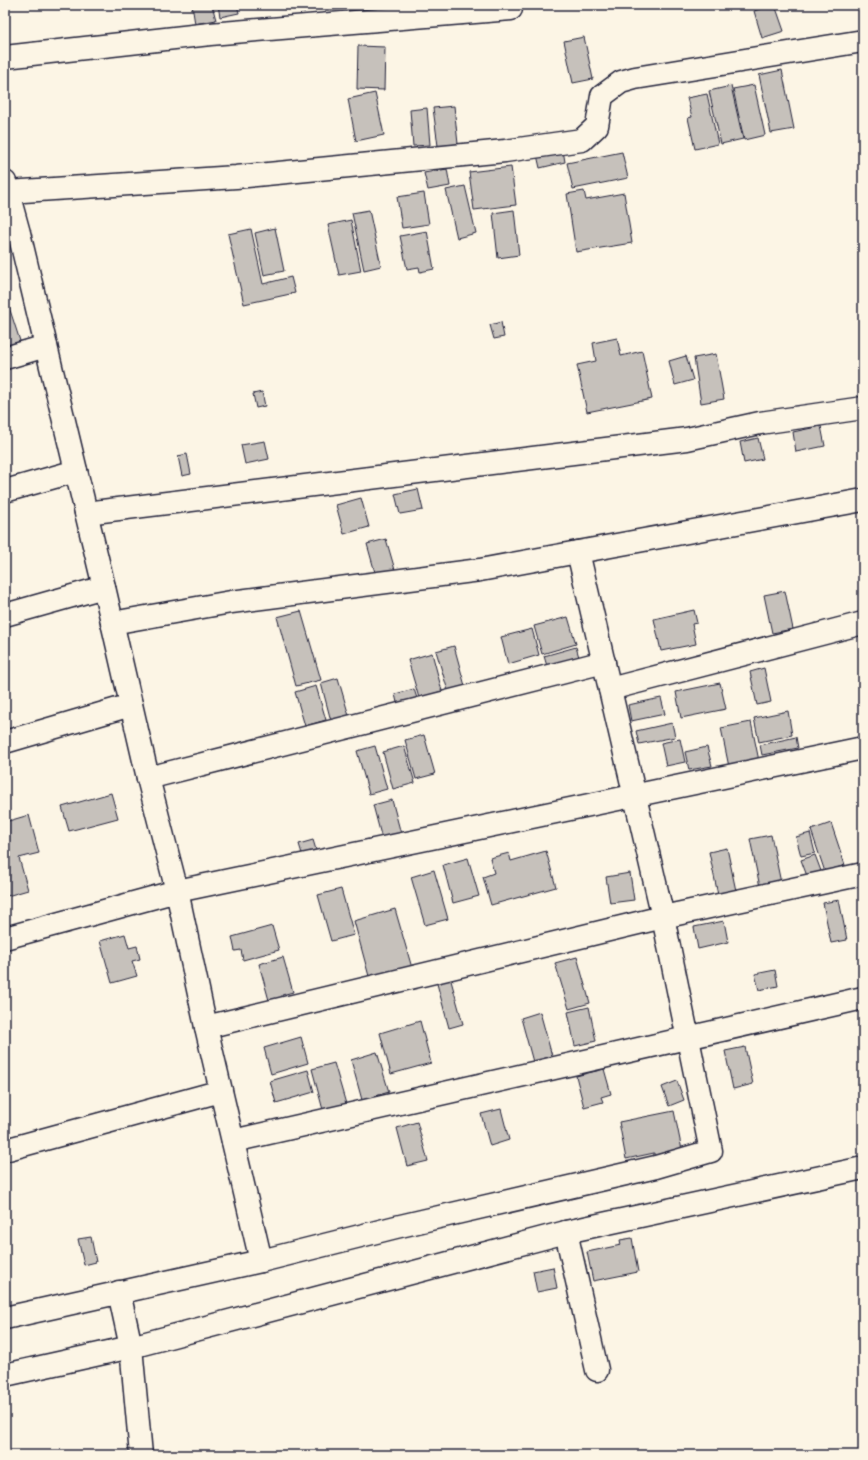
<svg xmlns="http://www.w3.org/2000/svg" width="868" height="1460" font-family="'Patrick Hand',sans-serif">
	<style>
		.building { fill: #c6c1bb; stroke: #22223b }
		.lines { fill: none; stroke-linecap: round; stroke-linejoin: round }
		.street-casing { stroke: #22223b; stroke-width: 25 }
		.street { stroke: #fcf5e5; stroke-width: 22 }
	</style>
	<rect width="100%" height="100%" fill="#fcf5e5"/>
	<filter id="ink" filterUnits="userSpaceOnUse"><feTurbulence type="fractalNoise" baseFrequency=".025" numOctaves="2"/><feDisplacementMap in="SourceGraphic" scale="8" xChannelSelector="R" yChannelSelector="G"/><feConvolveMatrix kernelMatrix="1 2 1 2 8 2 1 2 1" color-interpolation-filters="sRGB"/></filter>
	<g filter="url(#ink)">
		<g class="building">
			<path d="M192,5H212L216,20L195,24Z"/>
			<path d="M218,5H237L239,13L220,17Z"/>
			<path d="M772,5H775L784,31L762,38L754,11Z"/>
			<path d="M584,37L593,79L573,83L564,41Z"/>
			<path d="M358,46L385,47L384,90L357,89Z"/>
			<path d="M782,70L794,129L771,133L759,75Z"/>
			<path d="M754,85L765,135L744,140L733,89Z"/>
			<path d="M731,86L743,139L721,144L709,91Z"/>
			<path d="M375,93L384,135L356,141L348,99Z"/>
			<path d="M707,94L718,144L695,149L688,118L692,117L687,98Z"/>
			<path d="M454,106L458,144L438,146L433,108Z"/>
			<path d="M427,108L430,145L413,146L410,110Z"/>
			<path d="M563,150L565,162L540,168L537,155Z"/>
			<path d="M622,152L628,178L573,189L567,163Z"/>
			<path d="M511,167L516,205L474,210L469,172Z"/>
			<path d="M447,169L450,186L428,190L424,173Z"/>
			<path d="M465,186L476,233L457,238L446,190Z"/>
			<path d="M584,191L586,200L624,193L632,243L576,252L567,194Z"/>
			<path d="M424,193L429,224L402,228L397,197Z"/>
			<path d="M369,210L381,266L364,270L352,213Z"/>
			<path d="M514,210L519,255L498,258L493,213Z"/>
			<path d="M351,220L361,271L339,275L328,225Z"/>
			<path d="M275,228L284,271L264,275L255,233Z"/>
			<path d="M251,229L263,284L291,277L295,293L244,304L228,234Z"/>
			<path d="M427,231L434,269L420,272L419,267L407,269L400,236Z"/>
			<path d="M8,304L21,344L5,349V305Z"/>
			<path d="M501,322L504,337L494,339L490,325Z"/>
			<path d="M617,338L621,356L642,351L652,399L587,412L577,365L596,361L593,343Z"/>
			<path d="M716,354L724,399L701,403L694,358Z"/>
			<path d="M686,356L693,380L675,385L669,361Z"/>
			<path d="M262,392L265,406L256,408L253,394Z"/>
			<path d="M821,426L825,446L796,452L793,432Z"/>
			<path d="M758,438L763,459L744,463L740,442Z"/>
			<path d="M265,441L269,459L245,464L241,445Z"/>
			<path d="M187,454L191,474L182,476L178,456Z"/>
			<path d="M418,489L423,510L400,514L395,494Z"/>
			<path d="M361,498L369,527L344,534L336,505Z"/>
			<path d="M386,539L395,570L376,576L367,544Z"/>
			<path d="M785,591L793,629L772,633L764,595Z"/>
			<path d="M694,610L697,623L692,624L696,644L661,651L654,619Z"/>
			<path d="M301,611L321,680L296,686L277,617Z"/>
			<path d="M568,617L576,644L542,654L534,626Z"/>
			<path d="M532,629L539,655L508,664L501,637Z"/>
			<path d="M454,646L465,686L448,691L436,651Z"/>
			<path d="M576,647L581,664L549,673L544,656Z"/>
			<path d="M432,653L442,691L419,698L408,660Z"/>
			<path d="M764,668L771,702L757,705L750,672Z"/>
			<path d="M338,678L349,716L331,721L321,683Z"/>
			<path d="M720,683L726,709L681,718L676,692Z"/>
			<path d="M316,686L326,720L305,726L295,692Z"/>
			<path d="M414,689L419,705L399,711L395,694Z"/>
			<path d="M661,698L665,714L631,721L628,705Z"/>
			<path d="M788,711L792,735L759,742L754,718Z"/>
			<path d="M751,722L759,761L729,767L721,728Z"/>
			<path d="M672,723L675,737L639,744L636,731Z"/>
			<path d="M424,735L435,774L416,779L405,740Z"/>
			<path d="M796,737L798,748L762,755L760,745Z"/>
			<path d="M680,739L685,762L666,766L661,743Z"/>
			<path d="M375,746L387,789L369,794L357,751Z"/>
			<path d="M404,746L415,783L393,789L383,752Z"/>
			<path d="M707,747L712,766L689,770L685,752Z"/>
			<path d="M111,793L118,818L69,831L62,807Z"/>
			<path d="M392,800L401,834L382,839L373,805Z"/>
			<path d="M29,815L39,853L19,858L28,890L7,896L5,890V822Z"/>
			<path d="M831,823L845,865L825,872L811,830Z"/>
			<path d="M810,833L815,853L801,856L796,837Z"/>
			<path d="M771,835L781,883L760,887L750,839Z"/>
			<path d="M313,840L317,853L303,857L299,844Z"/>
			<path d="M727,848L736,891L718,895L709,852Z"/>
			<path d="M546,851L556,887L491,905L483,877L494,873L490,858L509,853L511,861Z"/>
			<path d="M815,855L821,871L807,876L801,860Z"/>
			<path d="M468,858L479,896L453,903L443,865Z"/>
			<path d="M434,870L448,919L425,925L411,877Z"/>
			<path d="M630,873L634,900L610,903L606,877Z"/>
			<path d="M341,889L354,935L331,941L318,895Z"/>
			<path d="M839,900L847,940L831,943L823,903Z"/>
			<path d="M395,909L412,968L370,980L354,921Z"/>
			<path d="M724,921L728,942L698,949L694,927Z"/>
			<path d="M272,926L279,950L243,960L241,950L235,951L232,937Z"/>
			<path d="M125,934L129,948L137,946L140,959L132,961L137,976L112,983L100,941Z"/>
			<path d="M283,957L293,992L282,995L283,1000L270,1004L259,964Z"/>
			<path d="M577,957L590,1003L569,1009L555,963Z"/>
			<path d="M775,970L778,986L759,990L755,974Z"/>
			<path d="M450,977L463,1024L449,1028L436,980Z"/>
			<path d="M589,1007L596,1041L575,1046L568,1012Z"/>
			<path d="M540,1012L552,1056L533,1062L521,1018Z"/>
			<path d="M420,1021L431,1063L391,1074L380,1033Z"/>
			<path d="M301,1037L308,1063L271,1074L264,1048Z"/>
			<path d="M745,1047L753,1084L733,1089L725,1051Z"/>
			<path d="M377,1052L389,1092L362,1100L351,1060Z"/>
			<path d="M334,1063L346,1104L323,1110L312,1069Z"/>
			<path d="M604,1069L611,1094L601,1097L603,1102L584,1107L576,1076Z"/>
			<path d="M308,1070L314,1092L276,1103L270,1081Z"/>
			<path d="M677,1081L684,1100L669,1106L662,1087Z"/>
			<path d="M501,1109L509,1140L490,1146L481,1114Z"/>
			<path d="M674,1111L682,1150L654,1156V1153L626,1159L619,1122Z"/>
			<path d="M417,1122L428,1161L407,1166L397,1128Z"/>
			<path d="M91,1237L96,1262L84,1265L78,1239Z"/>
			<path d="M632,1238L638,1272L593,1281L587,1252L621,1245L620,1240Z"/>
			<path d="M553,1267L557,1288L537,1292L533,1271Z"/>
		</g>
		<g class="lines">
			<g class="street-casing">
				<g id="street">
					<path d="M5,57L210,34L511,9"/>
					<path d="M5,182L19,233L46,346L104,587L148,778L177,891L206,1027L261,1261"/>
					<path d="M8,192L236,177L505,151L582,140L597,126L602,96L621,82L635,78L863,41"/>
					<path d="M5,358L46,346"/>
					<path d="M5,491L76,471"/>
					<path d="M86,513L687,439L760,423L863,408"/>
					<path d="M578,552L863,500"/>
					<path d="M5,615L104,587"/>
					<path d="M610,689L863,623"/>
					<path d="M5,742L131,705"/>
					<path d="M148,778L604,662"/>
					<path d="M5,938L177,891L863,748"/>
					<path d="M206,1027L663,917L863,874"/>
					<path d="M233,1141L863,998"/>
					<path d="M5,1150L221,1091"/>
					<path d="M566,1232L597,1370"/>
					<path d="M119,1292L131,1347L141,1455"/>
					<path d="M5,1318L261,1261L396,1227L656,1167L711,1151L663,917L578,552L480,570L231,602L112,623"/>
					<path d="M5,1375L131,1347L566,1232L863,1168"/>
				</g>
			</g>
			<use href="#street" class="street"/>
		</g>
	</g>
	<rect width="868" height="1460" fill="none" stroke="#fcf5e5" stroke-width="20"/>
	<rect x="10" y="10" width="848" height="1440" fill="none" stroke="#22223b" stroke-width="1.5" filter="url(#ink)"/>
</svg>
